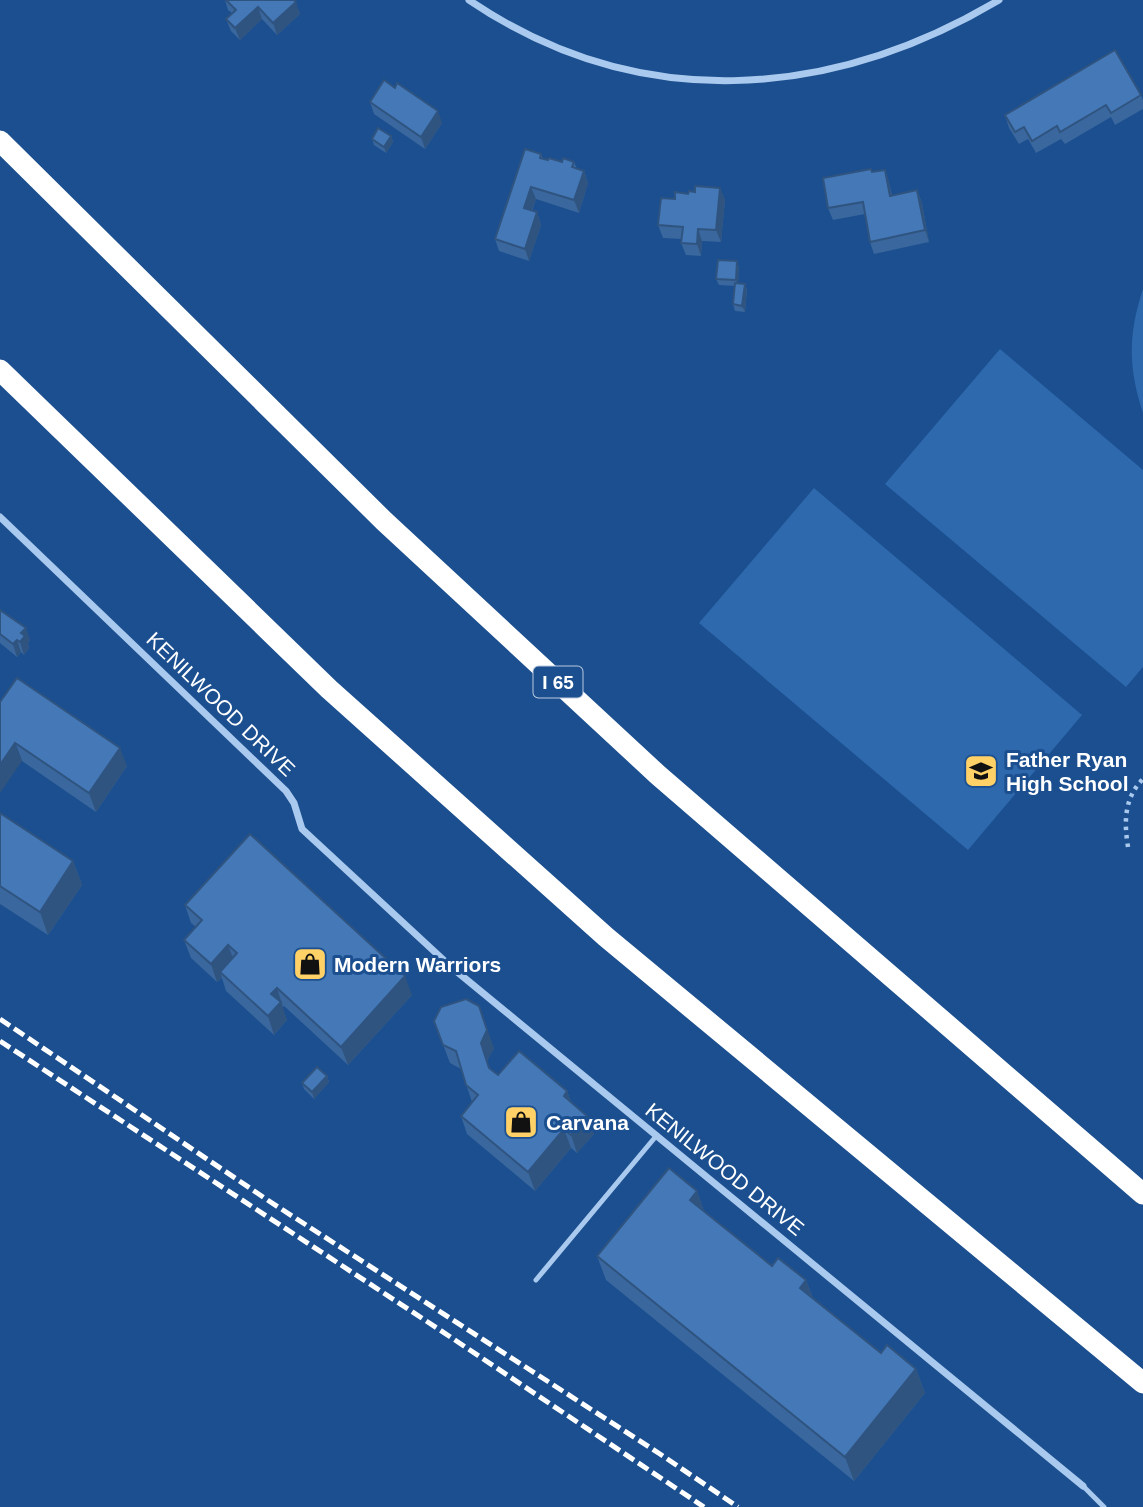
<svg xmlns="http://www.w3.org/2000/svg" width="1143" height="1507" font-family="Helvetica,sans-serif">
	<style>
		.green { fill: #2e69ad }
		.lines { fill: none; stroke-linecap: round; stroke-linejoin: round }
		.path { stroke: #a9c9ee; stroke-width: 4.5; stroke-dasharray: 3.5 5; stroke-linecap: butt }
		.lane { stroke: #a9c9ee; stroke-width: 5 }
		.street { stroke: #a9c9ee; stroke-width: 7 }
		.highway { stroke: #fff; stroke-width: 21 }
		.rail { stroke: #fff; stroke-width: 5; stroke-dasharray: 12 5; stroke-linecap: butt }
		.wall { fill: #3a679d }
		.shaded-wall { fill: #305480 }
		.building { fill: #4478b7; stroke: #305480; stroke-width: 2 }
		.labels { text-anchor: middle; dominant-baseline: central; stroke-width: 6; stroke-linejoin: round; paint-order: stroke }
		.shield { fill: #1b4f8f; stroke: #bbcadd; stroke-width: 2 }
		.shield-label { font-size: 19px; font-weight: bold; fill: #fff }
		.street-label { font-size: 21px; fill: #fff; stroke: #1b4f8f }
		.poi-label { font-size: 21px; font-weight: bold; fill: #fff; stroke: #1b4f8f; text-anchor: start }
	</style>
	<rect width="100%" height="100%" fill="#1b4f8f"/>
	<g class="green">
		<path d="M1143,289V413C1128,368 1128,334 1143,289Z"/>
		<path d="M1000,349L1143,470V667L1126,687L885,484Z"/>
		<path d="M814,488L1082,715L968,850L699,623Z"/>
	</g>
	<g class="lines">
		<path class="path" d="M1128,847C1124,822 1124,798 1143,779"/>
		<g class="lane">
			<path d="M536,1280L657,1135"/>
			<path d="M1083,1486L1104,1507"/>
		</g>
		<g class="street">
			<path d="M469,0C637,114 829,101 999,0"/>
			<path d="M0,517L286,791L294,803L302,829L450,966L1083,1486"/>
		</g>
		<g class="highway">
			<path d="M0,141L384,521L658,775L1143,1194"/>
			<path d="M0,370L329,689L606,937L1143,1383"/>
		</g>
		<g class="rail">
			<path d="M0,1019L269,1201L660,1454L738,1507"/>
			<path d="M0,1041L440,1330L704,1507"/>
		</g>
	</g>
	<g class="wall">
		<path d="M225,0H294L300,14L277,35L262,19L240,40L231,31L226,19L232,13L228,10Z"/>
		<path d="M1141,95L1143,100V109L1115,125L1111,117L1065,144L1061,139L1036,153L1028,139L1019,144L1009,128L1005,115Z"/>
		<path d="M370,102L442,123L425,149L374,114Z"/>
		<path d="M391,136L393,142L386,153L374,145L372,139Z"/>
		<path d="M541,154L543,159L548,160L574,162L577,169L584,171L588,183L579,213L536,199L532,211L537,212L541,225L529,261L499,251L495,239Z"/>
		<path d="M885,170L889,182L892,195L917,190L922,203L929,242L874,254L870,242L865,214L833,220L828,208L872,172Z"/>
		<path d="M720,188L725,200L721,242L702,241L701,256L686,255L681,243L682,239L663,238L658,225L675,199L695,192Z"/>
		<path d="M737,261L739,268L738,283L745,284L747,290L745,312L735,311L733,304L735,286L719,285L716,279Z"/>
		<path d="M0,610L30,640L28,643L29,648L24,655L21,652L17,657L0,643Z"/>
		<path d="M0,702L127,766L96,812L22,761Z"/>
		<path d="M0,813L73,861L82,885L48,935L0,904Z"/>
		<path d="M185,905L412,995L348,1065L284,1006L282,1008L287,1020L274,1035L226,991L222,978L217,982L191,958L184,940L196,927L191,923Z"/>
		<path d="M434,1021L494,1048L487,1061L490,1068L498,1075L567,1091L571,1102L594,1134L577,1153L571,1148L535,1191L467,1134L461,1116L472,1102L461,1069L450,1063Z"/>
		<path d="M327,1076L329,1082L314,1099L304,1089L302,1083Z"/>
		<path d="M697,1191L704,1211L772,1266L806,1280L813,1298L881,1353L916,1369L925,1393L854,1481L606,1280L597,1256Z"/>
	</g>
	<g class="shaded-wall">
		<path d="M296,2L300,14L277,35L273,23Z"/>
		<path d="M258,7L262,19L240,40L235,28Z"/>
		<path d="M438,111L442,123L425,149L421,137Z"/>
		<path d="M391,136L393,142L386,153L384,147Z"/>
		<path d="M885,170L889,182L894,208L890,196Z"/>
		<path d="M584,171L588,183L579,213L574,200Z"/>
		<path d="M531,187L536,199L528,220L524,208Z"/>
		<path d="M720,188L725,200L721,242L716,230Z"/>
		<path d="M917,190L922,203L929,242L925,230Z"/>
		<path d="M537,212L541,225L529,261L525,249Z"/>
		<path d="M698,229L702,241L701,256L697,244Z"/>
		<path d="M737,261L739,268L738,287L736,280Z"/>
		<path d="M745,284L747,290L745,312L742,306Z"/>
		<path d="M26,628L30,640L28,643L29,648L24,655L20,642L21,633Z"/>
		<path d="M17,640L21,652L17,657L13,644Z"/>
		<path d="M15,743L22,761L0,793V765Z"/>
		<path d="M120,748L127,766L96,812L89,793Z"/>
		<path d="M73,861L82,885L48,935L40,912Z"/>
		<path d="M228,945L235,963L220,972L222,978L217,982L211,964Z"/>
		<path d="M405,976L412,995L348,1065L341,1047Z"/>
		<path d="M277,988L287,1020L274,1035L268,1016L271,994Z"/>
		<path d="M479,1006L494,1048L487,1061L481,1043Z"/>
		<path d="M327,1076L329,1082L314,1099L312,1092Z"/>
		<path d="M567,1091L574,1110L564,1096Z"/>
		<path d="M587,1116L594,1134L577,1153L571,1135Z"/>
		<path d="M564,1129L571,1148L535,1191L528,1172Z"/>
		<path d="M697,1191L705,1214L690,1200Z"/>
		<path d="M806,1280L815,1304L800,1288Z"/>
		<path d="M916,1369L925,1393L854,1481L845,1457Z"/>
	</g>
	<g class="building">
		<path d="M226,0H294L296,2L273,23L258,7L235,28L226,19L236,10Z"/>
		<path d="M1115,50L1141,95L1111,113L1106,105L1060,132L1057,126L1032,141L1024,127L1015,132L1005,115Z"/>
		<path d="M384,80L395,88L397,83L438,111L421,137L370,102Z"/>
		<path d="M378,128L391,136L384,147L372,139Z"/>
		<path d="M525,149L541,154L540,158L548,160L549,158L562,162L563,158L574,162L572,167L584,171L574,200L531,187L524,208L537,212L525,249L495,239Z"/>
		<path d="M871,169L872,172L885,170L890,196L917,190L925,230L870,242L863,202L828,208L823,178Z"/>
		<path d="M695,186L720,188L716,230L698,229L697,244L681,243L683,227L658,225L661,198L675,199V192L688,194L689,191L695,192Z"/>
		<path d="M718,260L737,261L736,280L716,279Z"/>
		<path d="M735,283L745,284L742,306L733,304Z"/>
		<path d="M0,610L26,628L21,633L25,636L20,642L17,640L13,644L0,634Z"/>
		<path d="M17,678L120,748L89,793L15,743L0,765V702Z"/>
		<path d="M0,813L73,861L40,912L0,886Z"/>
		<path d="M250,834L405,976L341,1047L277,988L271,994L281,1002L268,1016L220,972L237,953L228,945L211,964L184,940L202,920L185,905Z"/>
		<path d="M466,999L479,1006L487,1030L481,1043L489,1068L498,1075L519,1051L567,1091L564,1096L587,1116L571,1135L564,1129L528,1172L461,1116L478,1095L466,1085L456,1051L443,1045L434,1021L441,1007Z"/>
		<path d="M317,1067L327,1076L312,1092L302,1083Z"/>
		<path d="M669,1168L697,1191L690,1200L772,1266L778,1258L806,1280L800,1288L881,1353L887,1345L916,1369L845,1457L597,1256Z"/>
	</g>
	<defs>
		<g id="university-square" transform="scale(1.75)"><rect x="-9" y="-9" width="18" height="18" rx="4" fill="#ffd166" stroke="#1b4f8f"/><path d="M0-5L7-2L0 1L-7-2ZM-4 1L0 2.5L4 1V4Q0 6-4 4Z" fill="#111"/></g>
		<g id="shop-square" transform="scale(1.75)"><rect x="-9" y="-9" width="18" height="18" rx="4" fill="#ffd166" stroke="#1b4f8f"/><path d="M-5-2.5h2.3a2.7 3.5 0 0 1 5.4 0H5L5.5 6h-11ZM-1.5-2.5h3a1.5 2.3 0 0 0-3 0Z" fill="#111"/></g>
	</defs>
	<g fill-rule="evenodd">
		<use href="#university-square" x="981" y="771"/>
		<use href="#shop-square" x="310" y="964"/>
		<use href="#shop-square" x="521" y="1122"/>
	</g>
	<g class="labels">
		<rect class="shield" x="533.5" y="666.5" width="49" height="31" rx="5"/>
		<g class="shield-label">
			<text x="558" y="682">I 65</text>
		</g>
		<g class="street-label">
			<text transform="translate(221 704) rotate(44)">KENILWOOD DRIVE</text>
			<text transform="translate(725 1169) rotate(39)">KENILWOOD DRIVE</text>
		</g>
		<g class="poi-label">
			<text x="1006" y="759">Father Ryan<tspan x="1006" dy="24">High School</tspan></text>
			<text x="334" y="964">Modern Warriors</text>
			<text x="546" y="1122">Carvana</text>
		</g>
	</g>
</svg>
